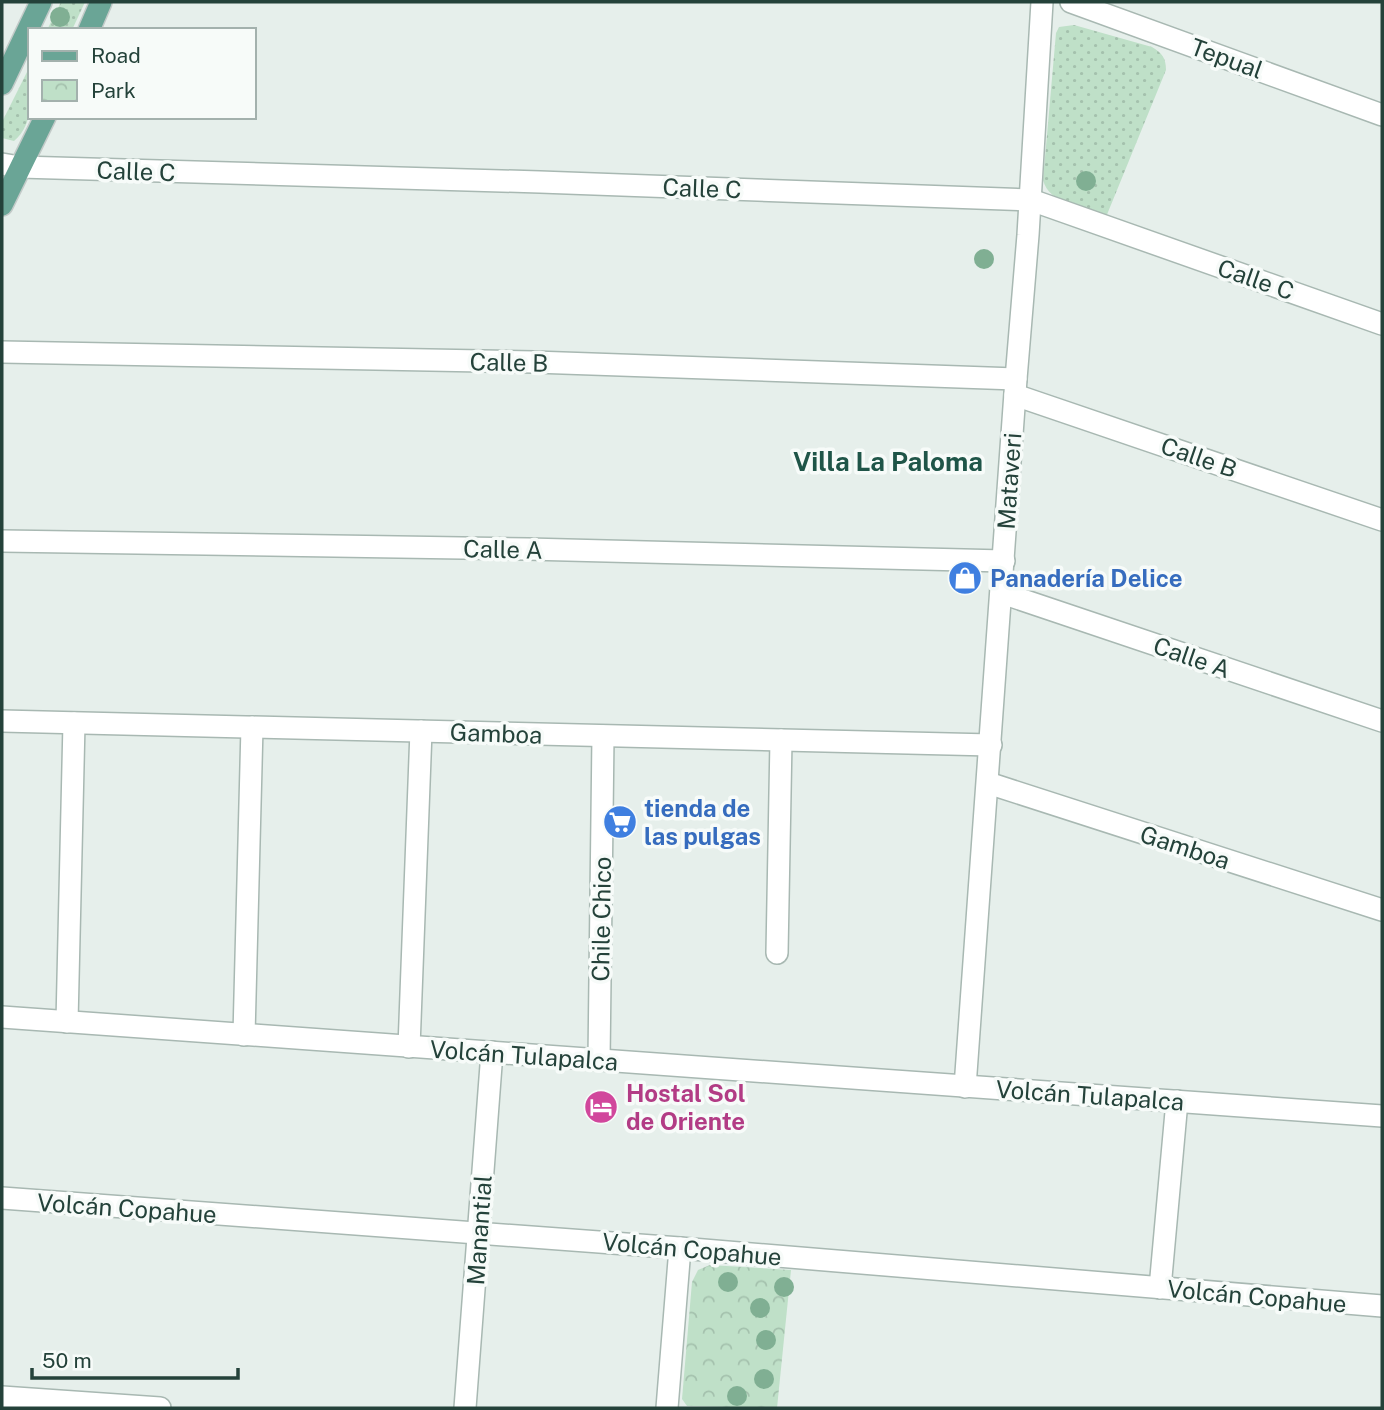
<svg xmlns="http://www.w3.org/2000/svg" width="1384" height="1410" font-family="'Public Sans',sans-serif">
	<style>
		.grass { fill: url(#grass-dots) }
		.park { fill: url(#park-crowns) }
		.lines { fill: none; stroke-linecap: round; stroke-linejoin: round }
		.minor-casing { stroke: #a8b8b2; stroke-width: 24 }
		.major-casing { stroke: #c2cac8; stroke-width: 24 }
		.minor { stroke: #fff; stroke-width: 21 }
		.major { stroke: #6aa596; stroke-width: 21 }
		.tree { fill: #80af93 }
		.labels { text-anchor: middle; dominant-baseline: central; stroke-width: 7; stroke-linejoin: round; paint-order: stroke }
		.street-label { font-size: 24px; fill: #24423a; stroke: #f7fbf9 }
		.shop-label { font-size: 24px; font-weight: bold; fill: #366cbe; stroke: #f7fbf9; text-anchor: start }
		.hotel-label { font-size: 24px; font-weight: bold; fill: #b23c85; stroke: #f7fbf9; text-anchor: start }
		.neighbourhood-label { font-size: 26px; font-weight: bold; fill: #1f5548; stroke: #f7fbf9 }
	</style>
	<defs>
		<pattern id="grass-dots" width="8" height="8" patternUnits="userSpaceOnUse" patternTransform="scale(1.75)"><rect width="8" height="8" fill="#bfe0c8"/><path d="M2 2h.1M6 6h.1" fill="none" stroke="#a4c1ad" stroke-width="1.8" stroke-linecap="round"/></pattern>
		<pattern id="park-crowns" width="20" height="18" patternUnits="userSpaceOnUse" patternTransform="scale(1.75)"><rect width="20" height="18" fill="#bfe0c8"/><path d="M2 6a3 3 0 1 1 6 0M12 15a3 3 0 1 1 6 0" fill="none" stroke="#a4c1ad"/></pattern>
	</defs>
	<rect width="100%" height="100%" fill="#e6efeb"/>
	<g class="grass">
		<path d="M61,2H85L72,30H47Z"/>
		<path d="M1074,25L1152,47C1162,53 1166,58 1166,70L1106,217C1085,209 1049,204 1043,180L1056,33L1059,27Z"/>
		<path d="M30,66C30,91 36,123 14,141L2,138V122Z"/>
	</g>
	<path class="park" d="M710,1265L791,1270L777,1408L687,1406L682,1399L692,1282L698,1270Z"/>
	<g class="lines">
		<g class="minor-casing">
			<g id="minor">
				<path d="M1071,2L1382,115"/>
				<path d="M2,164L20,167L540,182L1031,200L1382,324"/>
				<path d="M2,352L534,362L1016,379"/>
				<path d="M1015,395L1382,520"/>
				<path d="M2,541L528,549L1004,561"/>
				<path d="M1002,593L1382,721"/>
				<path d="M2,721L991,745"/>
				<path d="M988,783L1382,910"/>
				<path d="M777,953L781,740"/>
				<path d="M2,1017L1382,1116"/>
				<path d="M67,1022L74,723"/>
				<path d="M244,1035L252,727"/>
				<path d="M409,1047L421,731"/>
				<path d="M599,1060L603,736"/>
				<path d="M965,1087L1016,379L1028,235L1042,2"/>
				<path d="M2,1198L680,1248L1382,1306"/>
				<path d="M1160,1288L1177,1101"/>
				<path d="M2,1397L160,1408"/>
				<path d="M465,1408L492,1052"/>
				<path d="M667,1408L680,1248"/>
			</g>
		</g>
		<g class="major-casing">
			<g id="major">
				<path d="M89,30L101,2"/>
				<path d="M2,84L41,2"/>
				<path d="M2,205L45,117"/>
			</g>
		</g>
		<use href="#minor" class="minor"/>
		<use href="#major" class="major"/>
	</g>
	<g class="tree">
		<circle cx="60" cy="17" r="10"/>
		<circle cx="1086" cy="181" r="10"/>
		<circle cx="984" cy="259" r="10"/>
		<circle cx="728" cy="1282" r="10"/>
		<circle cx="784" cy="1287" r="10"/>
		<circle cx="760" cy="1308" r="10"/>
		<circle cx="766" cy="1340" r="10"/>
		<circle cx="764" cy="1379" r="10"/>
		<circle cx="737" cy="1396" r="10"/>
	</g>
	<defs>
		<g id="shop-disc" transform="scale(1.75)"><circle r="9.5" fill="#3f7fe0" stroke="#f7fbf9"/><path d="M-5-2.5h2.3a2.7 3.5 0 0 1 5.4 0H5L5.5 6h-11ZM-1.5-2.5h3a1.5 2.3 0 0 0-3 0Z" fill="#fff"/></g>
		<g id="supermarket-disc" transform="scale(1.75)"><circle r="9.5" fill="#3f7fe0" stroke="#f7fbf9"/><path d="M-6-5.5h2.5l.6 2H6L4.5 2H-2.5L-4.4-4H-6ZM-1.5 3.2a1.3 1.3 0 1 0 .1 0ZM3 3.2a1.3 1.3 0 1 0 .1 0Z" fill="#fff"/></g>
		<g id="hotel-disc" transform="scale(1.75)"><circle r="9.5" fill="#d1479c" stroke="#f7fbf9"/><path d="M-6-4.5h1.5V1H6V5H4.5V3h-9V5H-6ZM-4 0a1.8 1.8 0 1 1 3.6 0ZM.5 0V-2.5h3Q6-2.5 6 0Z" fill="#fff"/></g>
	</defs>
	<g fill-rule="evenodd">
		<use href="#shop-disc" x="965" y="578"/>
		<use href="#supermarket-disc" x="620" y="822"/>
		<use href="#hotel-disc" x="601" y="1107"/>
	</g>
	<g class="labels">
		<g class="street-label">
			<text transform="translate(1227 58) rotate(20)">Tepual</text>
			<text transform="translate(136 171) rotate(2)">Calle C</text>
			<text transform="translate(702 188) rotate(2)">Calle C</text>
			<text transform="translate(1256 279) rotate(19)">Calle C</text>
			<text transform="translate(509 362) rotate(1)">Calle B</text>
			<text transform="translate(1199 457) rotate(19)">Calle B</text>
			<text transform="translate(1009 481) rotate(-86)">Mataveri</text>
			<text transform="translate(503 549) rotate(1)">Calle A</text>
			<text transform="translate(1192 657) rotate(19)">Calle A</text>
			<text transform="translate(496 733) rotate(2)">Gamboa</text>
			<text transform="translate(1185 847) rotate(18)">Gamboa</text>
			<text transform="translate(601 919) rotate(-89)">Chile Chico</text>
			<text transform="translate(524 1055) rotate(4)">Volcán Tulapalca</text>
			<text transform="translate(1090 1095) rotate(4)">Volcán Tulapalca</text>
			<text transform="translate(127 1208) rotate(4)">Volcán Copahue</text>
			<text transform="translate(479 1230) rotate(-86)">Manantial</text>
			<text transform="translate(692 1249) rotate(5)">Volcán Copahue</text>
			<text transform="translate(1257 1296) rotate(5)">Volcán Copahue</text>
		</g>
		<g class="shop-label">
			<text x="990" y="578">Panadería Delice</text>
			<text x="644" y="808">tienda de<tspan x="644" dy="28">las pulgas</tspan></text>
		</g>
		<g class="hotel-label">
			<text x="626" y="1093">Hostal Sol<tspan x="626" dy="28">de Oriente</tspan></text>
		</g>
		<g class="neighbourhood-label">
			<text x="888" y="461">Villa La Paloma</text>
		</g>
	</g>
	<rect width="1384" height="1410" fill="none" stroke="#24423a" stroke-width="7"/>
	<rect x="28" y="28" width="228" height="91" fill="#f7fbf9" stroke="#a3b1ad" stroke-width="2"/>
	<rect x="42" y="51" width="35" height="10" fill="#6aa596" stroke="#a3b1ad" stroke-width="2"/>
	<text x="91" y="63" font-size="21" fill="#24423a">Road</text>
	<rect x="42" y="80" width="35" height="21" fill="url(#park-crowns)" stroke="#a3b1ad" stroke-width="2"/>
	<text x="91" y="98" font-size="21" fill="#24423a">Park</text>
	<path d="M32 1368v10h206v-10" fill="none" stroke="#24423a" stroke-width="3.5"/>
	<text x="42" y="1368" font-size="21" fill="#24423a" stroke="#f7fbf9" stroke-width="5" paint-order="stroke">50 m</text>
</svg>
